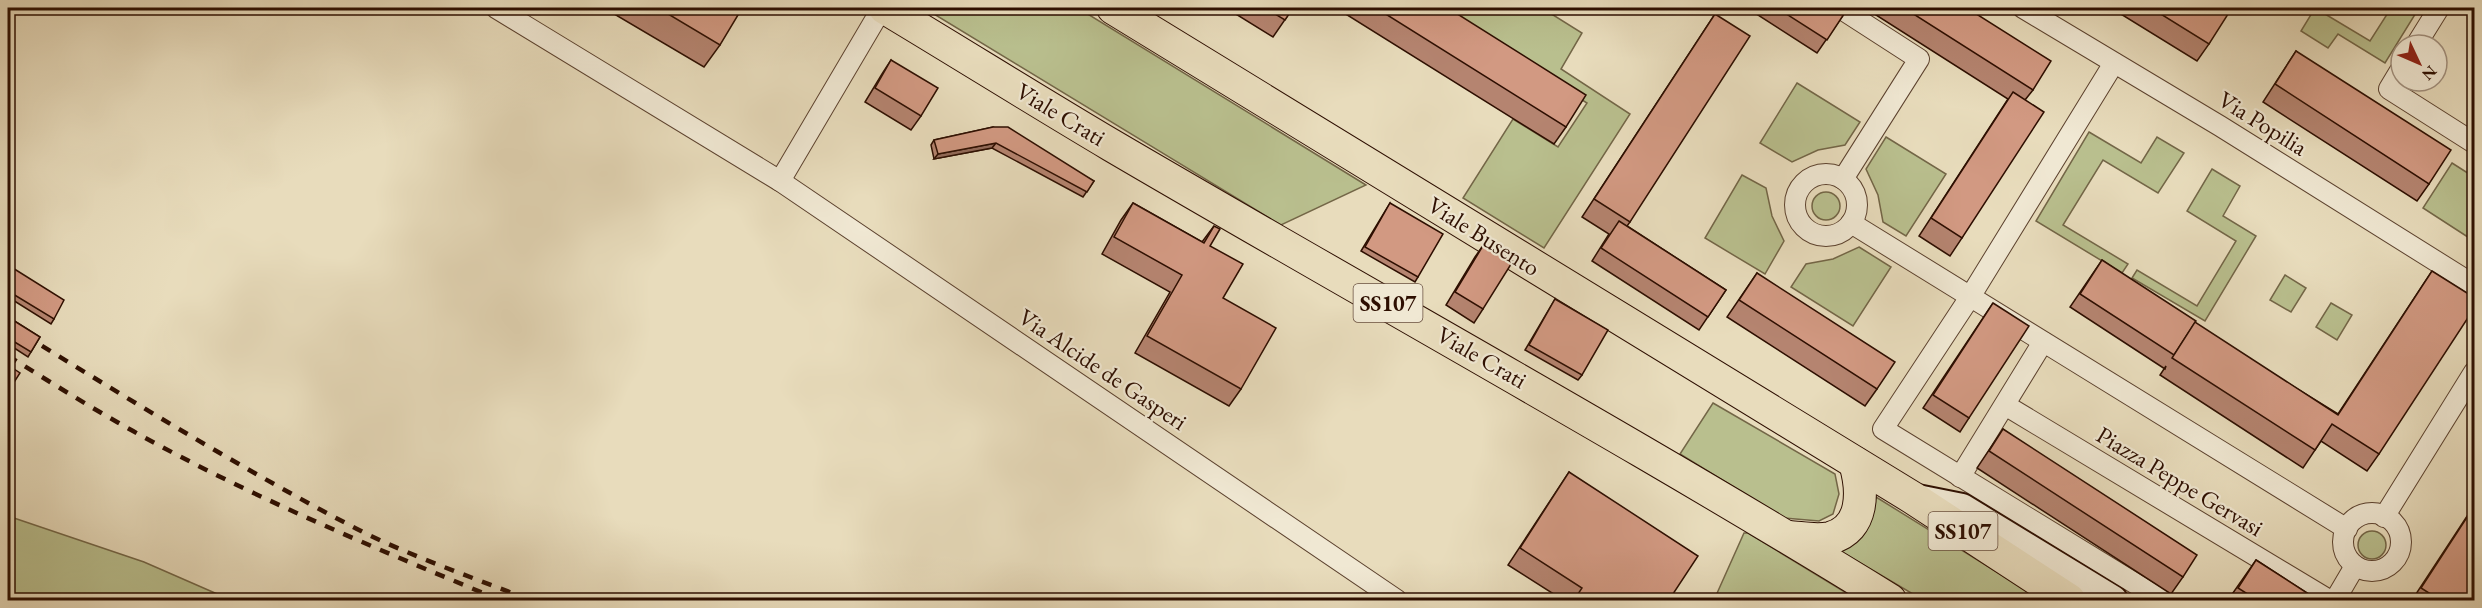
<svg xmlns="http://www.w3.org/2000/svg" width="2482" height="608" font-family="'EB Garamond',serif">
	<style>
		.green { fill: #b9bf8e; stroke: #736647; stroke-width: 1.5 }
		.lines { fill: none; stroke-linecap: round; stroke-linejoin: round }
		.street-casing { stroke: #5c422f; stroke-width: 22 }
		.secondary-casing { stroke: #2d0e00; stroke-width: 32 }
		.primary-casing { stroke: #2d0e00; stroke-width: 34 }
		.street { stroke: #f0e8d3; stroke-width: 20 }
		.secondary { stroke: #f0e8d3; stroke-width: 28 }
		.primary { stroke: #e8dcbc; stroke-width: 32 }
		.rail { stroke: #2d0e00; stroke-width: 4.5; stroke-dasharray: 10 10; stroke-linecap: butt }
		.wall { fill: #b58470; stroke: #2d0e00; stroke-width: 1.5 }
		.shaded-wall { fill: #936b5b; stroke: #2d0e00; stroke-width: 1.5 }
		.building { fill: #d29982; stroke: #2d0e00; stroke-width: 1.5 }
		.labels { text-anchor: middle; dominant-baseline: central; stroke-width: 4.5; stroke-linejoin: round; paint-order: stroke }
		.shield { fill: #f0e8d3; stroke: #684f3f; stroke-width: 1.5 }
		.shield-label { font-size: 22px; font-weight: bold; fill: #2d0e00 }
		.street-label { font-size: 24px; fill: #2d0e00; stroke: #f0e8d3 }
	</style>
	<rect width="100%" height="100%" fill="#e8dcbc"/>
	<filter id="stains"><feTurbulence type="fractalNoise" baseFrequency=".00333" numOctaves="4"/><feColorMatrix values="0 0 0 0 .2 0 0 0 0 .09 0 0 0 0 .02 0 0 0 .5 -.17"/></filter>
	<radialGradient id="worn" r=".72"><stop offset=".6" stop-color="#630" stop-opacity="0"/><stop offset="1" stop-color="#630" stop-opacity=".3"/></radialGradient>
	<g class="green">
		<path d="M924,8H1078L1366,185L1281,225Z"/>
		<path d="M1438,8H1542L1582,33L1561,69L1630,114L1544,248L1463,198L1513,119L1558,147L1587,103Z"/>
		<path d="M2315,8L2370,41L2391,8H2419L2385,63L2338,34L2328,48L2301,31Z"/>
		<path d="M1797,83L1860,122L1845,145L1818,150L1792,162L1760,143Z"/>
		<path d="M2089,132L2141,163L2157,137L2184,153L2158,193L2103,160L2063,225L2128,264L2122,273L2036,221Z"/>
		<path d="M1886,137L1946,174L1906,236L1883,222L1878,195L1866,169Z"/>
		<path d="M2452,163L2474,177V241L2423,208Z"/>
		<path d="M2212,169L2240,186L2223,216L2256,236L2205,321L2132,278L2137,270L2197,306L2236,241L2187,211Z"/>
		<path d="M1742,175L1766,188L1772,216L1784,241L1765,274L1705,238Z"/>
		<circle cx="1826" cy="206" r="14"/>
		<path d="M1859,247L1891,267L1853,326L1791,287L1806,264L1833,259Z"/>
		<path d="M2285,275L2306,288L2291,312L2270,300Z"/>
		<path d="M2331,303L2352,315L2337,340L2316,327Z"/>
		<path d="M1713,403L1835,474L1839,494L1833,514L1819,521L1784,518L1680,454Z"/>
		<path d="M1876,497L2042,600H1923L1840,551C1863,534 1870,526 1876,497Z"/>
		<path d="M8,516L144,562L231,600H8Z"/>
		<circle cx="2372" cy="545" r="14"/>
		<path d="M1744,533H1748L1858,600H1714Z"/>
	</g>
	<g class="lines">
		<g class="street-casing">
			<g id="street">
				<path d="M496,8L780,181L882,8"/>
				<path d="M1840,8L1919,59L1843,179"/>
				<path d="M2023,8L2220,126L2474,285"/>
				<path d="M2416,45L2439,8"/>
				<path d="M2114,63L1970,297L1883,429L2162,600"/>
				<path d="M2401,69L2389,89L2474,143"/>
				<circle cx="1826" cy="205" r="31"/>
				<path d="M780,181L1397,600"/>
				<path d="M1851,223L2347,529"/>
				<path d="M2005,405L2329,600"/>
				<path d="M1960,477L2043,342"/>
				<circle cx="2372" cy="542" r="29"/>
				<path d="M2384,517L2474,372"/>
				<path d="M2335,600L2355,566"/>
			</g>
		</g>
		<g class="secondary-casing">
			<path id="secondary" d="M1917,499L1962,508L2113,600"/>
		</g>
		<g class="primary-casing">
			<g id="primary">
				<path d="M885,8C960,53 1035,100 1111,145C1370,297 1634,442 1890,600"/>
				<path d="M1113,8L1913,498L2069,600"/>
				<path d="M1789,537C1803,538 1817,541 1830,538C1865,529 1863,490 1855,463"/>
			</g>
		</g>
		<use href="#street" class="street"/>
		<use href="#secondary" class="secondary"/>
		<use href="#primary" class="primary"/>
		<g class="rail">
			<path d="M8,325C122,395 238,467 357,529C412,557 472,577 530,600"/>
			<path d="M8,356C44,378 80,401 117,422C239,492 370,546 500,600"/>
		</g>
	</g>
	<g class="wall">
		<path d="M604,8H725L720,45L704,67Z"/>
		<path d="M1226,8H1293L1273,37Z"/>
		<path d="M1336,8H1448L1566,127L1554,144Z"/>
		<path d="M1747,8H1840L1846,11L1817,53Z"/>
		<path d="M1865,8H1967L2033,90L2025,100L1962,238L1950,256L1919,236L2008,99Z"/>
		<path d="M2111,8H2225L2209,44L2197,61Z"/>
		<path d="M1715,14L1630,222L1627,226L1726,290L1699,330L1592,261L1609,234L1582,217Z"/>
		<path d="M2475,50V62L2469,58Z"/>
		<path d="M2296,51L2429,184L2417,201L2263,102Z"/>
		<path d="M891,60L921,116L911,130L865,102L882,74Z"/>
		<path d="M993,127L1094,181L1083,197L992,148L934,159L931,145L934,140Z"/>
		<path d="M1133,203L1202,242L1214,226L1210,246L1223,298L1241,389L1229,406L1135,353L1170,292L1102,254L1121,220Z"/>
		<path d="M1390,203L1418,277L1415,282L1361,251Z"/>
		<path d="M1484,244L1483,309L1474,323L1446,305L1475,257Z"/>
		<path d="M2102,260L2194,325L2338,414L2432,271L2379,454L2367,471L2321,441L2303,468L2160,375L2166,366L2165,369L2070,307Z"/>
		<path d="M8,265L54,319L51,324L8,297Z"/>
		<path d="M1757,273L1877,389L1865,406L1727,317Z"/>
		<path d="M1555,299L1582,375L1578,380L1525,350Z"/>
		<path d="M1993,303L1969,418L1960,432L1923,408Z"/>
		<path d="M8,317L40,337L28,357L8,344Z"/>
		<path d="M2003,429L2183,577L2171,594L1977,468Z"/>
		<path d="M1569,472L1669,600H1563L1508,565Z"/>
		<path d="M2475,504V585L2465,600H2412Z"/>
		<path d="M2256,560L2318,600H2228Z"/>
	</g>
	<path class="shaded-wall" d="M996,143L992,148L934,159L938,154Z"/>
	<g class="building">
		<path d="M658,8H725L738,15L720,45Z"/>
		<path d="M1265,8H1293L1285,20Z"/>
		<path d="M1376,8H1448L1586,95L1566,127Z"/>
		<path d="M1777,8H1840L1846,11L1827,40Z"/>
		<path d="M1904,8H1967L2051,61L2033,90Z"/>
		<path d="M2151,8H2225L2230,11L2209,44Z"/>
		<path d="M1715,14L1750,36L1630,222L1594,199Z"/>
		<path d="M2296,51L2451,150L2429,184L2275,84Z"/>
		<path d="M891,60L938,88L921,116L875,88Z"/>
		<path d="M2013,92L2044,112L1962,238L1931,218Z"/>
		<path d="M993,127H1008L1094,181L1087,192L996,143L938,154L934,140Z"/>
		<path d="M1133,203L1204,243L1214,226L1220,229L1210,246L1243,264L1223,298L1276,328L1241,389L1147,336L1182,275L1114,237Z"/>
		<path d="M1390,203L1443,234L1418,277L1365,247Z"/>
		<path d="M1619,221L1726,290L1708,317L1601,248Z"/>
		<path d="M1484,244L1513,261L1483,309L1455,292Z"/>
		<path d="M2102,260L2196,321L2174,355L2080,294Z"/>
		<path d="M8,265L64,300L54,319L8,291Z"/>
		<path d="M2432,271L2475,298V307L2379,454L2332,424L2315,450L2172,358L2195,322L2338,415Z"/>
		<path d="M1757,273L1895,362L1877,389L1739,300Z"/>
		<path d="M1555,299L1608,330L1582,375L1529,345Z"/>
		<path d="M1993,303L2029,326L1969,418L1933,395Z"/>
		<path d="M8,317L40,337L31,352L8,338Z"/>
		<path d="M8,365L20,373L11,387L8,385Z"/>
		<path d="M2003,429L2197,555L2183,577L1989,451Z"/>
		<path d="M1569,472L1698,556L1669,600H1574L1582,588L1520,548Z"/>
		<path d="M2475,505V585L2465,600H2440L2421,588Z"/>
		<path d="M2256,560L2318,600H2257L2238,588Z"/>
	</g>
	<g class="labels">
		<g class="shield">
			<rect x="1353.5" y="284" width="69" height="38" rx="4.5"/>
			<rect x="1928.5" y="512" width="69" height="38" rx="4.5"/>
		</g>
		<g class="shield-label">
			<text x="1388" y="303">SS107</text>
			<text x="1963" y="531">SS107</text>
		</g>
		<g class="street-label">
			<text transform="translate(1061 114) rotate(31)">Viale Crati</text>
			<text transform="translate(2263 123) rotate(32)">Via Popilia</text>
			<text transform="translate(1484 236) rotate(32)">Viale Busento</text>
			<text transform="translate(1482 357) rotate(30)">Viale Crati</text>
			<text transform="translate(1103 369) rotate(34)">Via Alcide de Gasperi</text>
			<text transform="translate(2180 481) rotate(31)">Piazza Peppe Gervasi</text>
		</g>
	</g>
	<rect width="2482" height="608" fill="none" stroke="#e8dcbc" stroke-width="30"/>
	<rect x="9" y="9" width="2464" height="590" fill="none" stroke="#2d0e00" stroke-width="3"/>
	<rect x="15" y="15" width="2452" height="578" fill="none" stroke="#2d0e00" stroke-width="1.5"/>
	<g transform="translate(2419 63) rotate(134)"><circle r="28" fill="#f0e8d3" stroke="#a2917f" stroke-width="1.5"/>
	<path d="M0-4.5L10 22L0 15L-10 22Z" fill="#8f2418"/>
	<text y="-9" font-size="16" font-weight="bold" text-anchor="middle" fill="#2d0e00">N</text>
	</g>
	<rect width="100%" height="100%" filter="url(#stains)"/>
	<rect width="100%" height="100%" fill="url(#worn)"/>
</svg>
